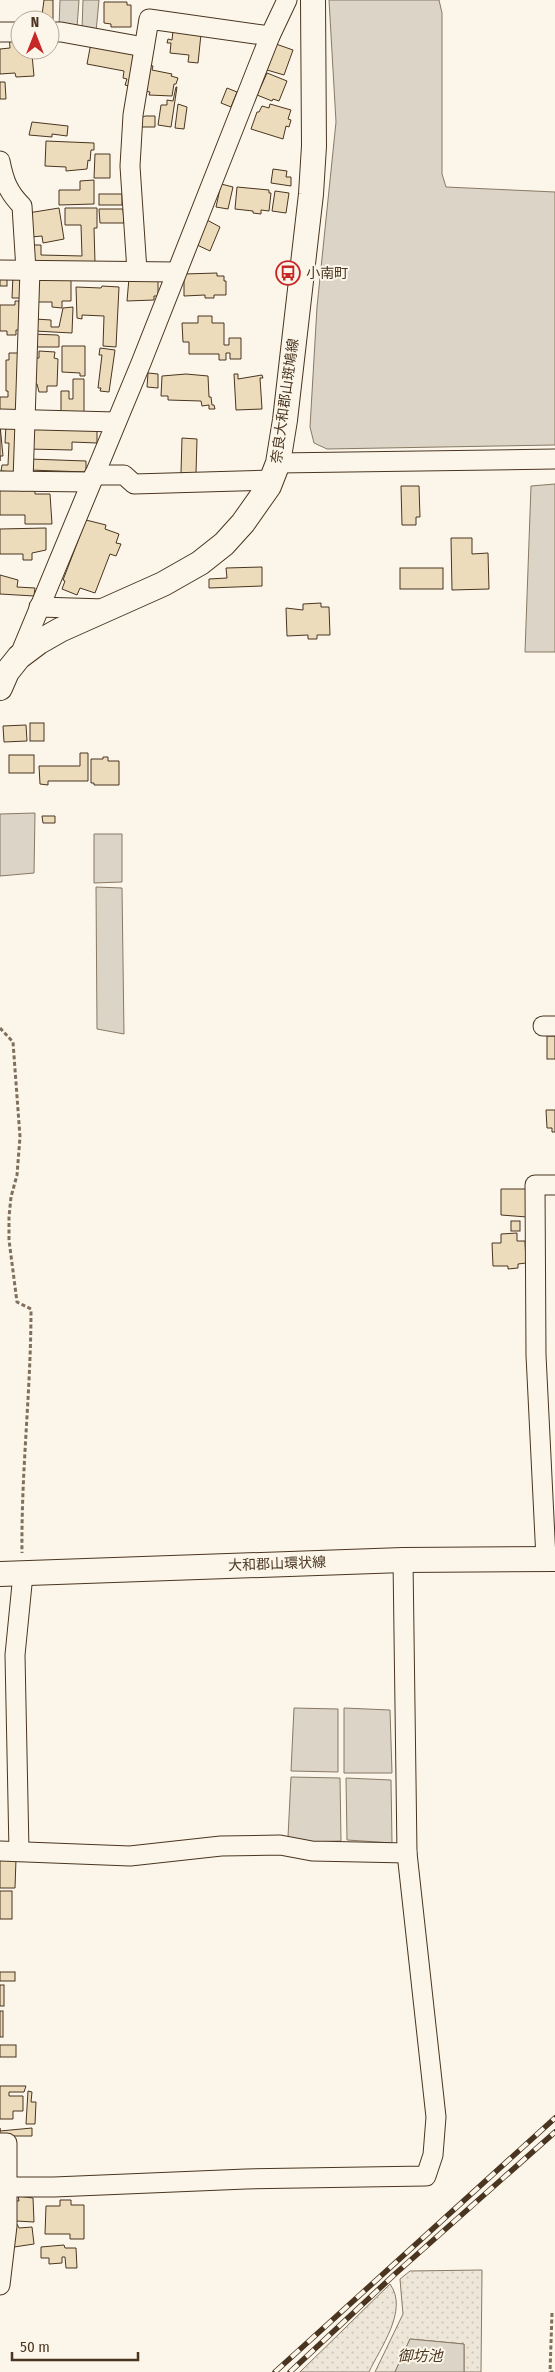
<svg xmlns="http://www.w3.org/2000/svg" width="555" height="2372" font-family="'Fira Sans Condensed','Noto Sans JP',sans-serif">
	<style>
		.grass { fill: url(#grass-dots); stroke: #887966 }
		.water { fill: #dcd4c6; stroke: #887966 }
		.building { fill: #ecdcbc; stroke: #4a3520 }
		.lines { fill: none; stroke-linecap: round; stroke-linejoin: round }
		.minor-casing { stroke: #4a3520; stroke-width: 21 }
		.major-casing { stroke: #4a3520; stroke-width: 26 }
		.path { stroke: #7f6f5c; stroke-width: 3; stroke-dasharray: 4 2.5; stroke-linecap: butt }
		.minor { stroke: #fbf6e9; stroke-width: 19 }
		.major { stroke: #fbf6e9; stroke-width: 24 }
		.rail-casing { stroke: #4a3520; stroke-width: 5.5 }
		.rail { stroke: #fbf6e9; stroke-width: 4; stroke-dasharray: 11; stroke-linecap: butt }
		.labels { text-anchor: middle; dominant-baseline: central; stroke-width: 4; stroke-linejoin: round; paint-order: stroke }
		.poi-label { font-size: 14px; fill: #4a3520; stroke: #fbf6e9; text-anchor: start }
		.street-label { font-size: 14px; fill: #4a3520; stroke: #fbf6e9 }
		.water-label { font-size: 15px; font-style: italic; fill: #4a3520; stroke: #fbf6e9 }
	</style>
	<defs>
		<pattern id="grass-dots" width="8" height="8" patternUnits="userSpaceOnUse" patternTransform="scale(1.25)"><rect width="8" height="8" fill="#ede6d9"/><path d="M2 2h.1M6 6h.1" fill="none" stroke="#cdc6ba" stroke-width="1.8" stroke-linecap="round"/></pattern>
	</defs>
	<rect width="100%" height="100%" fill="#fbf6e9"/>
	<g class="grass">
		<path d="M482,2270L481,2372H464V2344L410,2339L395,2372H375L403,2314L400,2279L410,2271Z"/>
		<path d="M390,2284C409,2310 380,2348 369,2372H300Z"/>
	</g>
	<g class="water">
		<path d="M60,0H79L77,28L59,26Z"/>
		<path d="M83,0H99L96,32L82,30Z"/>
		<path d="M329,0H439L442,13V174L446,187L555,192V445L327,449L314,443L310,427L317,307L336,122Z"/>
		<path d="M555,484V652H525L531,486Z"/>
		<path d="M35,813L34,873L0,876V814Z"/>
		<path d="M94,834H122V882L94,883Z"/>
		<path d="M96,887L122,888L124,1034L97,1029Z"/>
		<path d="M294,1708L338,1709V1772L291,1771Z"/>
		<path d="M344,1708L390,1710L392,1773H344Z"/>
		<path d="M291,1777L340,1778L341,1841L307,1842L288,1837Z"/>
		<path d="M346,1778L391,1780L392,1843L347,1840Z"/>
		<path d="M410,2339L464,2344V2372H395Z"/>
	</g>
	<g class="building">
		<path d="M44,0H53V24H50V20H33V18H44L42,15Z"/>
		<path d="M104,2H127V5H131V27H111V24L104,23Z"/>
		<path d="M173,31L201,34L198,63L188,62L189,55L170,53L171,43H167L168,39L172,40Z"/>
		<path d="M9,36H19L20,50H29V56L32,55L34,76L16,77L15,73L0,74V49L10,48Z"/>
		<path d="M91,43L135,53L129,86L125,85L127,79L123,78L124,71L87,64Z"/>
		<path d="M276,44L293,50L284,75L267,70Z"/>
		<path d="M149,65L153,66L152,70L172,74L171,76L178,78L176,84H174L172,96L149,95L150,92L144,91Z"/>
		<path d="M267,73L287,81L279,101L273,99L272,101L257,95Z"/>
		<path d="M0,82H5L6,99H0Z"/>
		<path d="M176,87H177L171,127L158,125L161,105H167V100L173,101Z"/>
		<path d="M227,88L237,92L231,107L221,103Z"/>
		<path d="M178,104L187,107L184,129L175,128Z"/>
		<path d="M270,104L291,110L288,119L291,120L289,127L286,126L283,139L251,129L257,112H259L262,106L269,108Z"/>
		<path d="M145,116H155V127H138L141,118Z"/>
		<path d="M32,122L68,126L67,136L52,134V137L29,135Z"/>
		<path d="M46,141L94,143V150H91L90,161L88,160L87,169L66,171V167L45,166Z"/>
		<path d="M95,154H110V178H94Z"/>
		<path d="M273,169L287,171L286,177H291V186L271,183Z"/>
		<path d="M94,180V204L59,205V190H80V181Z"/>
		<path d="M221,184L233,187L228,209L216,207Z"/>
		<path d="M237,187L269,190V193H271L269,211L261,210V214L253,213V211L235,209Z"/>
		<path d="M275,191L289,193L286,213L272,211Z"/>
		<rect x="99" y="194" width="23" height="11"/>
		<path d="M59,208L64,239L43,243L42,236L31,237L28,213Z"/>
		<path d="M65,208H97V228H94L95,263L33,265L32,245H41V255L82,256L81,225H65Z"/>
		<path d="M99,209H123L124,223H100Z"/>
		<path d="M207,220L220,227L210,251L195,244Z"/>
		<path d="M217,273V276H224V281H226V295H214V298H205V295L184,296V274Z"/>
		<path d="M13,275H20V298H12Z"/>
		<rect x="0" y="276" width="7" height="10"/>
		<path d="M34,277L71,278V301H62V308L52,307V302H33Z"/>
		<path d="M158,277V296H154V300L127,301L129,278Z"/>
		<path d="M102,286L119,287L116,347L103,346L104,316L82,315V319L77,318L76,287L101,288Z"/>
		<path d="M15,301H19L20,330H16V335H7V331H0V305H15Z"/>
		<path d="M73,307L72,333L35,331V319L51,320V327H59L63,308Z"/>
		<path d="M198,316H212V323H224V345H229V338H241V359H230V353H226V360H219V354H189V342H183L182,323H198Z"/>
		<path d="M32,334L57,335L59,336V347H36Z"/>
		<path d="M62,346H85V376H80V373L62,372Z"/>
		<path d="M100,348L115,350L109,392L100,391L101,388H98L102,355H99Z"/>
		<path d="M39,351L55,352L54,358L58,359L57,386H47V392H39L37,384L30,383L32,358H39Z"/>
		<path d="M9,353H18V411H0V397H8V391H6V360H9Z"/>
		<path d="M148,373L158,374V388L147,387Z"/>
		<path d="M186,374L208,376L209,397H211L212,405H214L215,409H209V405L202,406L201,401L168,400V396H161L162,376Z"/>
		<path d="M234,374H238V379L262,375L263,378H260L262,409L236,410Z"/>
		<path d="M73,379H84V413H61V391H69V399H73Z"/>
		<path d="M0,425L3,456H0V461Z"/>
		<path d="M6,425H16L14,472L1,471L2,465H8L9,443H5Z"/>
		<path d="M29,425L97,427V443L72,442V450L28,449Z"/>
		<path d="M182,438L197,439L196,473H181Z"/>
		<path d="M29,459L86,461V472L29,470Z"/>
		<path d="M0,486H35V494H50L52,524H25V515H0Z"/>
		<path d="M401,486H419L420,517H416V525H402Z"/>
		<path d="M86,520L106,525L105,529L119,534L116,543L121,544L116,556L110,554L95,593L80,588L77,595L62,589L65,581L63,580Z"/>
		<path d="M46,528V550L32,553V560H23V554H0V529Z"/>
		<path d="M451,538H472V554L488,553L489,589L452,590Z"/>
		<path d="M262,567V586L209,588V579L227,578L226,568Z"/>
		<rect x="400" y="568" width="43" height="21"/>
		<path d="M0,575L18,580L17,587L35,588L34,596L0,594Z"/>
		<path d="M321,603V607H329L330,635H317V639H308V635L287,636L286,608L303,610V604Z"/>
		<rect x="30" y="723" width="14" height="18"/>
		<path d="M26,725L27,741L4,742L3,726Z"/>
		<path d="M80,753H88V781H48V785L40,784L39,766H80Z"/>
		<rect x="9" y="755" width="25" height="18"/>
		<path d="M103,757H108V761H119V785H94V783H91V759H103Z"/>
		<path d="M42,816H55V823H43Z"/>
		<rect x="547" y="1036" width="8" height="23"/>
		<path d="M546,1110H555V1132H552V1128H547Z"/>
		<path d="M501,1189H527V1217L501,1215Z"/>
		<rect x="511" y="1221" width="9" height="10"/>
		<path d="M517,1233V1241H525L526,1263L518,1264V1268L508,1269V1266H493L492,1243H501V1234Z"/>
		<path d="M0,1858L16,1859L15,1888H0Z"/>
		<rect x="0" y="1891" width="12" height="28"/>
		<rect x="0" y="1972" width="15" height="9"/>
		<rect x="0" y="1985" width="4" height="21"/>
		<rect x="0" y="2011" width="3" height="26"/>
		<rect x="0" y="2045" width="16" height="12"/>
		<path d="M0,2086H26L24,2092H9V2096H23V2111H13V2119H0Z"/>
		<path d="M28,2091L32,2092L31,2102H36L35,2124H26Z"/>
		<path d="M0,2128V2131L32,2128V2136H0Z"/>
		<path d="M18,2196L33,2198L34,2222L16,2221V2201H19Z"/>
		<path d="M60,2200H71V2205H84V2239H70V2234H45L46,2206H60Z"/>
		<path d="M17,2224L19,2228L32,2227L34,2244L14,2247L12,2225Z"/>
		<path d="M64,2245L65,2248H76L77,2268H66L65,2257H62V2263L49,2264V2258H41V2247Z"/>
	</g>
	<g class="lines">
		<g class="minor-casing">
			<g id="minor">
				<path d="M0,32H20"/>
				<path d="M50,32H61L144,47"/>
				<path d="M0,161C4,181 8,192 22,206L26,270"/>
				<path d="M0,270L176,272"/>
				<path d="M137,271L130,166L133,115L149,19L270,36"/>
				<path d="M0,419L116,422"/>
				<path d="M278,463L555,459"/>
				<path d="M94,475H124L134,484L271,480"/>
				<path d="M0,481L91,482"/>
				<path d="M23,481L30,270"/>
				<path d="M39,607L105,609"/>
				<path d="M19,657L141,363L270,36L287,0"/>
				<path d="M543,1026H555"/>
				<path d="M546,1559L536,1355L535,1185H555"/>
				<path d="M0,1851L130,1856L221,1846L280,1845L312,1851L407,1853"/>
				<path d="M19,1851L15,1655L23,1574"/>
				<path d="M0,2143H7V2226L0,2285"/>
				<path d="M0,2187H54L246,2179L426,2176L433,2155L436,2117L407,1853L403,1560"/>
			</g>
		</g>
		<g class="major-casing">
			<g id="major">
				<path d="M0,688L7,672L19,657L39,642L60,630L163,584L200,563L224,544L243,523L269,486L278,463L285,420L311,194L314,146L313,0"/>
				<path d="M0,1574L403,1560L555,1559"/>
			</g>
		</g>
		<g class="path">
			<path d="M0,1028L13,1042L20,1137L17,1175L11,1197L9,1217V1240L17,1302L31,1309C31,1391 21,1472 22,1553"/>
			<path d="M552,2313L550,2372H555"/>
		</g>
		<use href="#minor" class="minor"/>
		<use href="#major" class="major"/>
		<g class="rail-casing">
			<g id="rail">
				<path d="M275,2372L555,2118"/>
				<path d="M290,2372L395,2274L555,2132"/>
			</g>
		</g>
		<use href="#rail" class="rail"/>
	</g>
	<defs>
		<g id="bus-ring" transform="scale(1.25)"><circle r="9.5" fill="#fbf6e9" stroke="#c62828" stroke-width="1.5"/><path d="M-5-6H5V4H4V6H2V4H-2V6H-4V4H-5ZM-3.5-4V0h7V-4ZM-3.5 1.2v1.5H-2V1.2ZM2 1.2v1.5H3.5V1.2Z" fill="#c62828"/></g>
	</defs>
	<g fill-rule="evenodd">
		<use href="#bus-ring" x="288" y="273"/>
	</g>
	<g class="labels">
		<g class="poi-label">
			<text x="306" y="273">小南町</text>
		</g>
		<g class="street-label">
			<text transform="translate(285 401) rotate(-82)">奈良大和郡山斑鳩線</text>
			<text transform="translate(277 1564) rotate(-2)">大和郡山環状線</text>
		</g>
		<g class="water-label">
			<text x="420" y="2356">御坊池</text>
		</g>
	</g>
	<g transform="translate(35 35)"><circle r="24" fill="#fbf6e9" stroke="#b4a999"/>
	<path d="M0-4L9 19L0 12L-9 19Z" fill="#c62828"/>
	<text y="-8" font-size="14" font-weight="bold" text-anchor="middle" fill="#4a3520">N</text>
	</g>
	<path d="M12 2352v8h126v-8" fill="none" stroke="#4a3520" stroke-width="2.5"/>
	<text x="20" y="2352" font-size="15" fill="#4a3520" stroke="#fbf6e9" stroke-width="4" paint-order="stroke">50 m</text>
</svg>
